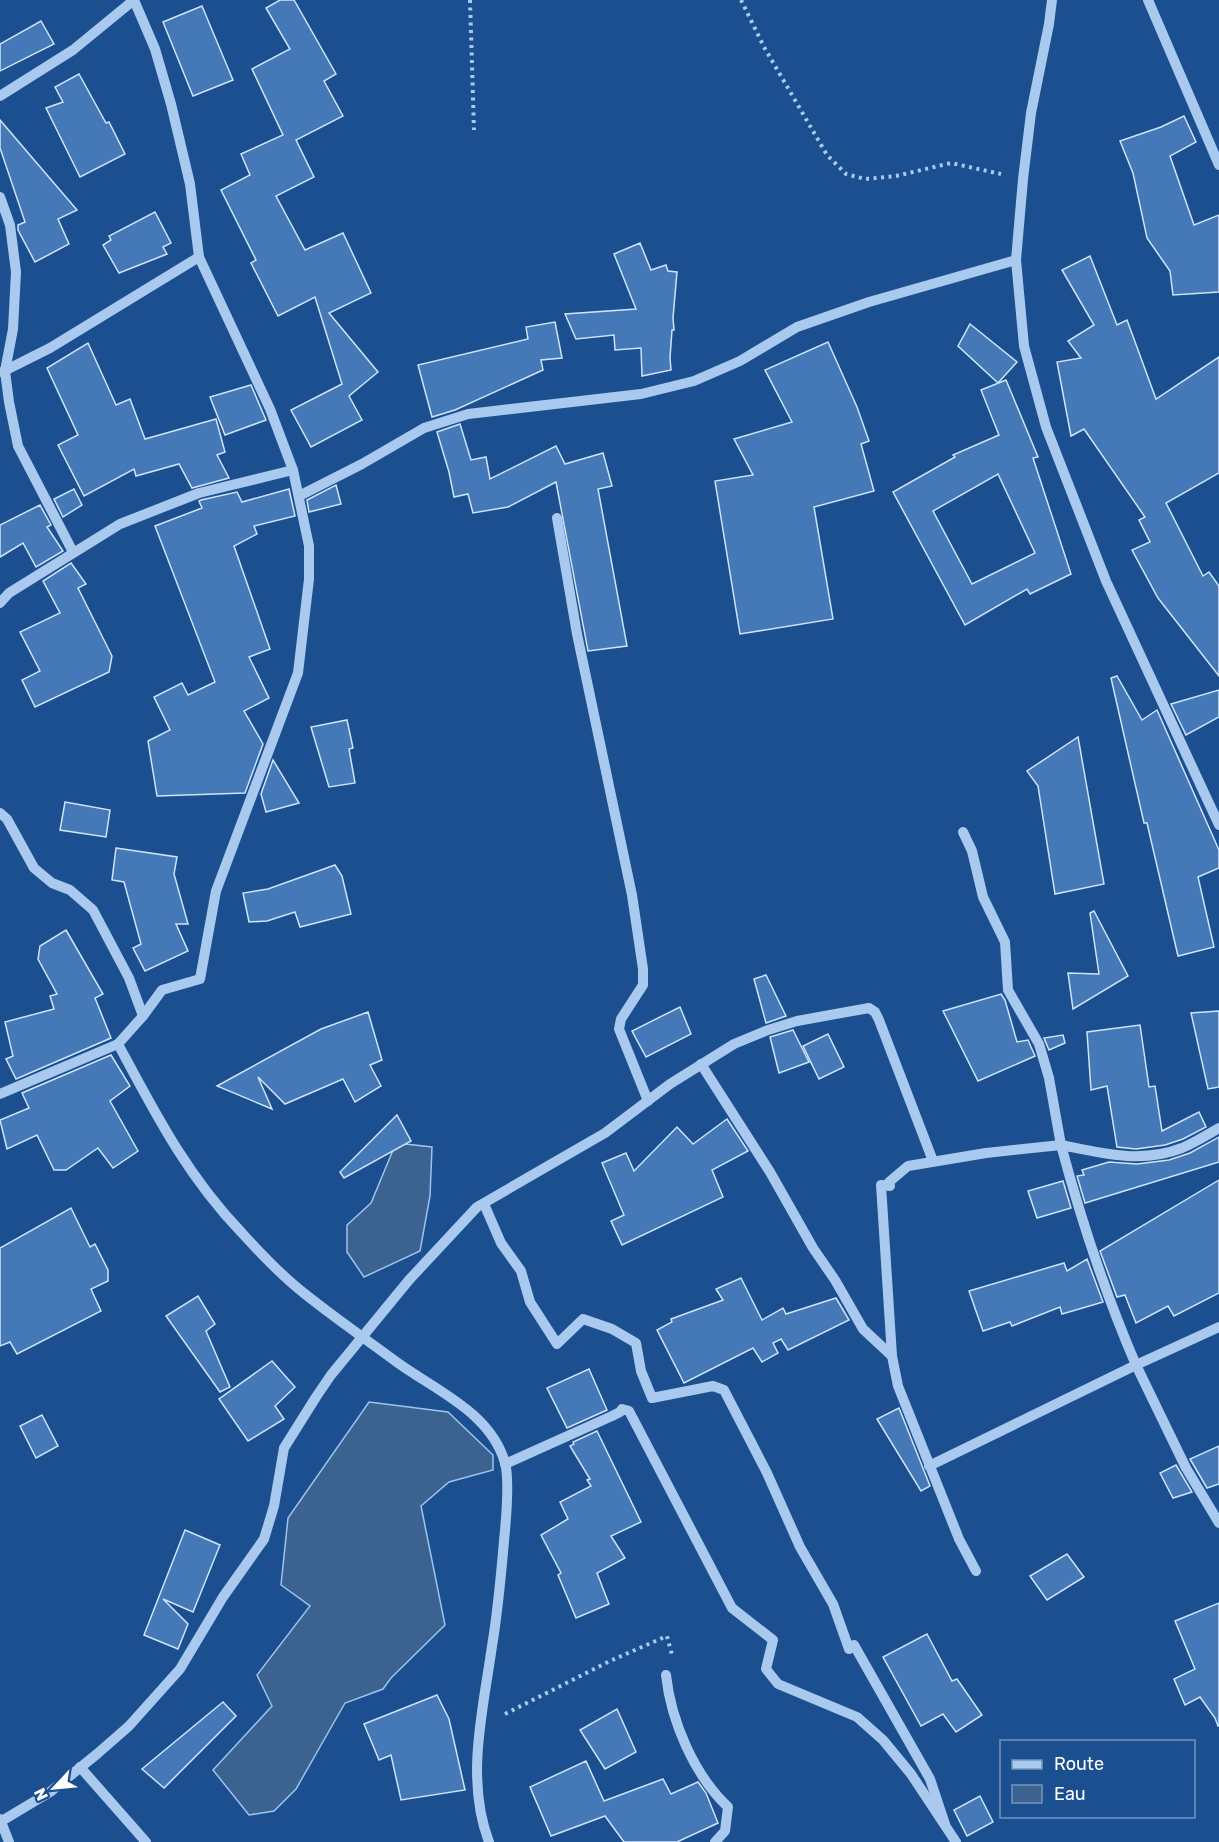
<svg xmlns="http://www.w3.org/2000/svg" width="1219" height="1842" font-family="Rubik,sans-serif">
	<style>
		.water { fill: #3c6290; stroke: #9cc4f0; stroke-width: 1.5 }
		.building { fill: #4478b7; stroke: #cfe3fa; stroke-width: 1.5; fill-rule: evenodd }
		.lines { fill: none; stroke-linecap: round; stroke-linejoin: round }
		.path { stroke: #a9c9ee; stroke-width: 4; stroke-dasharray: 3 4.5; stroke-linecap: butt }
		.minor { stroke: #a9c9ee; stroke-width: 10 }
	</style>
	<rect width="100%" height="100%" fill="#1b4f8f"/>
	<g class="water">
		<path d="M396,1143L432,1147L430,1196L420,1251L364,1277L347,1252V1225L371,1203Z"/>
		<path d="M369,1402L448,1412L493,1455V1470L449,1482L421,1506L445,1625L391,1678L383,1689L345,1703L296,1789L274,1811L249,1815L213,1770L272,1706L257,1675L310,1606L281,1585L288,1518Z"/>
	</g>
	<g class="building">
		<path d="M280,0H294L336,74L324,81L343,116L296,140L314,177L276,196L305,250L343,233L371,293L329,313L378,372L349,396L362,420L311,447L291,410L342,384L315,297L278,316L251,263L256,260L221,190L250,175L241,154L283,135L252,69L290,49L266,8Z"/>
		<path d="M202,6L233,80L193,96L163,22Z"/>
		<path d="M41,21L54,44L0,71V44Z"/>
		<path d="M79,74L106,123L109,122L125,154L80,177L46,108L63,102L55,87Z"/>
		<path d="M1184,116L1196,142L1170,156L1194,225L1219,215V292L1173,295L1170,271L1147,238L1133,173L1120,141L1161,127Z"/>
		<path d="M0,120L77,210L58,219L69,244L35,262L18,230V225L25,222L0,148Z"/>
		<path d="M155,212L171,243L163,247L167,254L119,273L103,245L111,240L109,236Z"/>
		<path d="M640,243L651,270L666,265L668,271L677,272L673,318L674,330H672L670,358L671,370L642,376L641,348L615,350L614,335L576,339L565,314L636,309L614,254Z"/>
		<path d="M1090,256L1117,325L1127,320L1156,399L1219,357V473L1166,503L1203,576L1209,572L1219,586V676L1158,598L1132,550L1150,542L1139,520L1145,517L1084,429L1071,436L1057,362L1081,358L1068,341L1094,325L1062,270Z"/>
		<path d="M555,322L562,358L541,360L543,370L455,410L432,417L418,365L528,339L526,327Z"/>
		<path d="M970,324L1017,362L998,383L958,346Z"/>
		<path d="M828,342L857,407L869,441L861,444L874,491L814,507L833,619L740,634L715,481L753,475L734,439L792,422L765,370Z"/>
		<path d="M88,343L116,405L130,399L145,439L216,419L225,452L217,455L229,478L192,488L179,464L136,476L134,469L84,496L58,445L78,435L47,368Z"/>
		<path d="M1006,380L1038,457L1033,458L1071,574L1030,594L1027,589L965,625L893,492L955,457L953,455L999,435L981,390ZM998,474L1035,553L972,584L933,511Z"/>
		<path d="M251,385L266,420L225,435L210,397Z"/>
		<path d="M460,424L471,460L486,457L490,479L556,446L565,464L603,453L612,486L598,489L627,646L588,651L556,482L508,507L473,513L468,494L454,497L449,472L437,432Z"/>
		<path d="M336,485L341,504L309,512L307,500Z"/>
		<path d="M74,489L82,505L63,517L54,499Z"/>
		<path d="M289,489L295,516L254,526L257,534L234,546L270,649L249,657L269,698L244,711L263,744L245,793L157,796L148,741L170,730L154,697L182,683L188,695L215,682L155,526L202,508L199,501L201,500L237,492L242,502Z"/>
		<path d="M40,505L51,525L47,527L63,551L36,567L23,543L0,557V525Z"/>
		<path d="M71,563L86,584L78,588L112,656L109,672L35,707L22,680L40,671L20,632L60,613L43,581Z"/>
		<path d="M1117,676L1142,720L1157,710L1219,850V868L1198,877L1214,947L1178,956L1147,823H1144L1111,678Z"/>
		<path d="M1219,690V717L1186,735L1171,704Z"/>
		<path d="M347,720L353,748L349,749L355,783L329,787L311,727Z"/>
		<path d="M1078,737L1104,884L1055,894L1038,786L1027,771Z"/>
		<path d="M273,760L299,803L266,812L261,794Z"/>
		<path d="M65,802L110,810L106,837L60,830Z"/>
		<path d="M116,848L177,857L174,874L188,924H176L188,951L145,971L133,948L141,944L124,882L112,880Z"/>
		<path d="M335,865L342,876L351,914L300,927L295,912L267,921L249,922L243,893L268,889Z"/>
		<path d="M1094,911L1128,976L1073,1009L1068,973L1099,974L1090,913Z"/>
		<path d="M66,930L103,994L95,998L111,1038L16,1079L6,1059L13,1056L5,1022L54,1009L50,996L57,994L38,959L40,946Z"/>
		<path d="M766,975L786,1016L766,1023L754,979Z"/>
		<path d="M1001,994L1005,1000L1017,1042L1028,1040L1035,1056L978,1081L943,1011Z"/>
		<path d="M680,1007L691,1034L646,1057L632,1031Z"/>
		<path d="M1219,1011V1087L1208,1089L1191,1013Z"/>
		<path d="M368,1012L382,1060L370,1065L381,1086L355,1102L343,1079L285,1104L258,1077L272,1109L217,1086L321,1029Z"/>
		<path d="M1140,1025L1149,1087L1155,1086L1162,1131L1199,1112L1206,1127L1183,1139L1165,1145L1136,1149L1117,1147L1107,1086L1091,1090L1087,1032Z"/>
		<path d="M793,1030L809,1062L779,1073L770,1037Z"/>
		<path d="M828,1034L844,1067L819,1079L803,1046Z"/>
		<path d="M1063,1035L1065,1043L1049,1050L1044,1038Z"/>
		<path d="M111,1055L130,1086L110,1101L138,1151L113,1168L98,1148L66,1170H54L37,1135L7,1149L0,1120L29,1108L22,1093Z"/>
		<path d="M397,1115L411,1141L344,1178L340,1172Z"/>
		<path d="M727,1119L748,1151L712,1170L723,1197L622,1245L611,1221L624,1215L602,1163L626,1153L634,1171L677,1127L693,1144Z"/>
		<path d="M1219,1137V1162L1085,1203L1077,1176L1084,1175L1082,1170L1109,1162L1137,1164L1169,1160L1190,1153Z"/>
		<path d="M1219,1180V1293L1174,1316L1168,1306L1136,1323L1125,1295L1117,1297L1100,1251Z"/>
		<path d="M1063,1181L1071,1208L1037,1218L1028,1191Z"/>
		<path d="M71,1208L90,1247L95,1244L108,1270V1281L91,1289L101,1311L17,1354L10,1342L0,1346V1248Z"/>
		<path d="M1087,1259L1103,1302L1062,1314L1060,1307L1012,1326L1010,1322L983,1331L969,1291L1064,1263L1067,1271Z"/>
		<path d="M741,1278L762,1320L783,1308L786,1314L836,1298L849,1320L788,1350L781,1339L773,1343L778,1353L762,1362L753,1348L684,1383L657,1330L672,1322L671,1319L723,1300L716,1289Z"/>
		<path d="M198,1296L215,1324L206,1331L230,1387L220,1392L166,1316Z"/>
		<path d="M272,1361L295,1387L275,1406L284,1419L248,1441L219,1399Z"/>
		<path d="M589,1369L607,1410L567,1428L547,1388Z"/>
		<path d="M899,1408L930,1486L921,1491L877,1419Z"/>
		<path d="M42,1415L58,1446L36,1458L20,1426Z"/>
		<path d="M597,1431L641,1522L611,1536L625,1558L597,1573L609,1604L576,1618L558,1575L561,1573L541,1535L568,1519L560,1502L591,1486L587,1480L590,1479L570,1446L574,1444L573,1442Z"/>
		<path d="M1219,1446V1484L1207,1488L1190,1459Z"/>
		<path d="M1176,1465L1192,1492L1173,1498L1160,1473Z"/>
		<path d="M185,1530L220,1545L193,1612L163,1599L188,1624L178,1649L144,1635Z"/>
		<path d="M1067,1554L1084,1577L1047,1600L1030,1576Z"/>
		<path d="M1219,1603V1726H1218L1215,1718L1200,1697L1185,1705L1174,1679L1195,1669L1175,1621Z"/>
		<path d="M927,1634L952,1681L957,1679L982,1715L956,1732L943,1714L921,1726L883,1657Z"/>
		<path d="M437,1695L449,1719L465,1790L401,1800L391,1755L379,1760L364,1724Z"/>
		<path d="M223,1702L236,1716L164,1788L142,1769Z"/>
		<path d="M617,1709L636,1752L605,1769L580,1730Z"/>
		<path d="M586,1761L604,1801L663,1779L671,1794L698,1782L706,1793L718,1823L677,1842H624L605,1816L551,1836L530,1787Z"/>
		<path d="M980,1796L993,1822L967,1836L954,1810Z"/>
	</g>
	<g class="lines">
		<g class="path">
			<path d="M470,0L474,130"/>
			<path d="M741,0L764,47L827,155L846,174L865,179L896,176L951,163L1001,174"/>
			<path d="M505,1714L610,1661L667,1636L672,1655"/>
		</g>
		<g class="minor">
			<path d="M1052,0L1049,24L1031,113L1023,179L1016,260L1024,346L1046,427L1106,581L1219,825"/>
			<path d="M1148,0L1219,165"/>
			<path d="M0,96L73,50L134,0"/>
			<path d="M0,197L10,225L16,272L13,329L5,371L9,402L18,446L73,552"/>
			<path d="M2,372L50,348L199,257"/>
			<path d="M299,496L362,464L424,428L468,414L641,394L694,381L740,361L797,327L869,302L1016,260"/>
			<path d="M557,518L577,634L632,895L643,969V985L621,1019L619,1029L648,1101"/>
			<path d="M0,603L9,593L120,524L199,493L293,470"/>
			<path d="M0,813L7,819L34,868L52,883L70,890L93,910L129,978L143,1016"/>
			<path d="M963,832L972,851L983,897L1005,942L1008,990L1039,1044L1049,1078L1061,1145C1101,1153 1141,1164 1182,1148C1194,1143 1207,1135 1219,1128"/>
			<path d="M118,1044C155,1113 187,1176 242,1233C261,1254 282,1276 305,1294C335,1318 367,1340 398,1363C437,1391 491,1413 505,1463C510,1481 506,1521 504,1541C501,1576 498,1611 492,1646C483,1711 465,1779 489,1842"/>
			<path d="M701,1064L770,1172L813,1248L835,1280L863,1329L892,1356"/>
			<path d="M0,1094L118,1044L143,1016L162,990L200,979L216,891L298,673L309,579V546L293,470L270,409L199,257L190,184L171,104L155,49L134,0"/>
			<path d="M484,1204L501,1243L521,1271L530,1302L557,1344L583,1319L612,1329L636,1343L641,1371L652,1398L713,1386L724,1390L767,1473L800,1547L833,1604L849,1649L854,1645L930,1779L945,1824"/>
			<path d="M1219,1327L1136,1365L1186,1468L1219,1523"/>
			<path d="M505,1464L612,1416L620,1412L622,1409L629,1411L732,1608L773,1640L766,1669L778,1684L857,1717L883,1740L911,1774L956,1842"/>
			<path d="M929,1466L1136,1365C1105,1293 1081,1220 1061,1145L986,1153L908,1166L889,1182L890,1186L881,1185L892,1356L898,1386L959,1539L976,1571"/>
			<path d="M666,1675C671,1721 694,1775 728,1807L725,1831L715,1842"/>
			<path d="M80,1767L146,1842"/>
			<path d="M0,1819L9,1842"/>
			<path d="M0,1822L50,1792L97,1754L129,1726L180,1669L223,1597L264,1539L274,1506L284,1448L316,1397L331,1375L409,1280L477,1207L605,1133L670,1084L734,1044L768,1030L797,1021L869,1008L875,1012L879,1020L933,1161"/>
		</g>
	</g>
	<rect x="1000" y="1740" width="195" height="78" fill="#1b4f8f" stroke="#7695bc" stroke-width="1.5"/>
	<rect x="1012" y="1760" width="30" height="9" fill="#a9c9ee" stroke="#7695bc" stroke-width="1.5"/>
	<text x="1054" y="1770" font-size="18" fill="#ffffff">Route</text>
	<rect x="1012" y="1785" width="30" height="18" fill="#3c6290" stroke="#7695bc" stroke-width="1.5"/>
	<text x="1054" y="1800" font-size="18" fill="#ffffff">Eau</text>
	<g transform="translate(54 1788) rotate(244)" stroke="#1b4f8f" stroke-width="4.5" paint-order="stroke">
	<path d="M0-4.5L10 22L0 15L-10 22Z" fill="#ffffff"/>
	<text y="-9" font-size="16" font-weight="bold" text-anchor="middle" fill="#ffffff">N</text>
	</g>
</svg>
